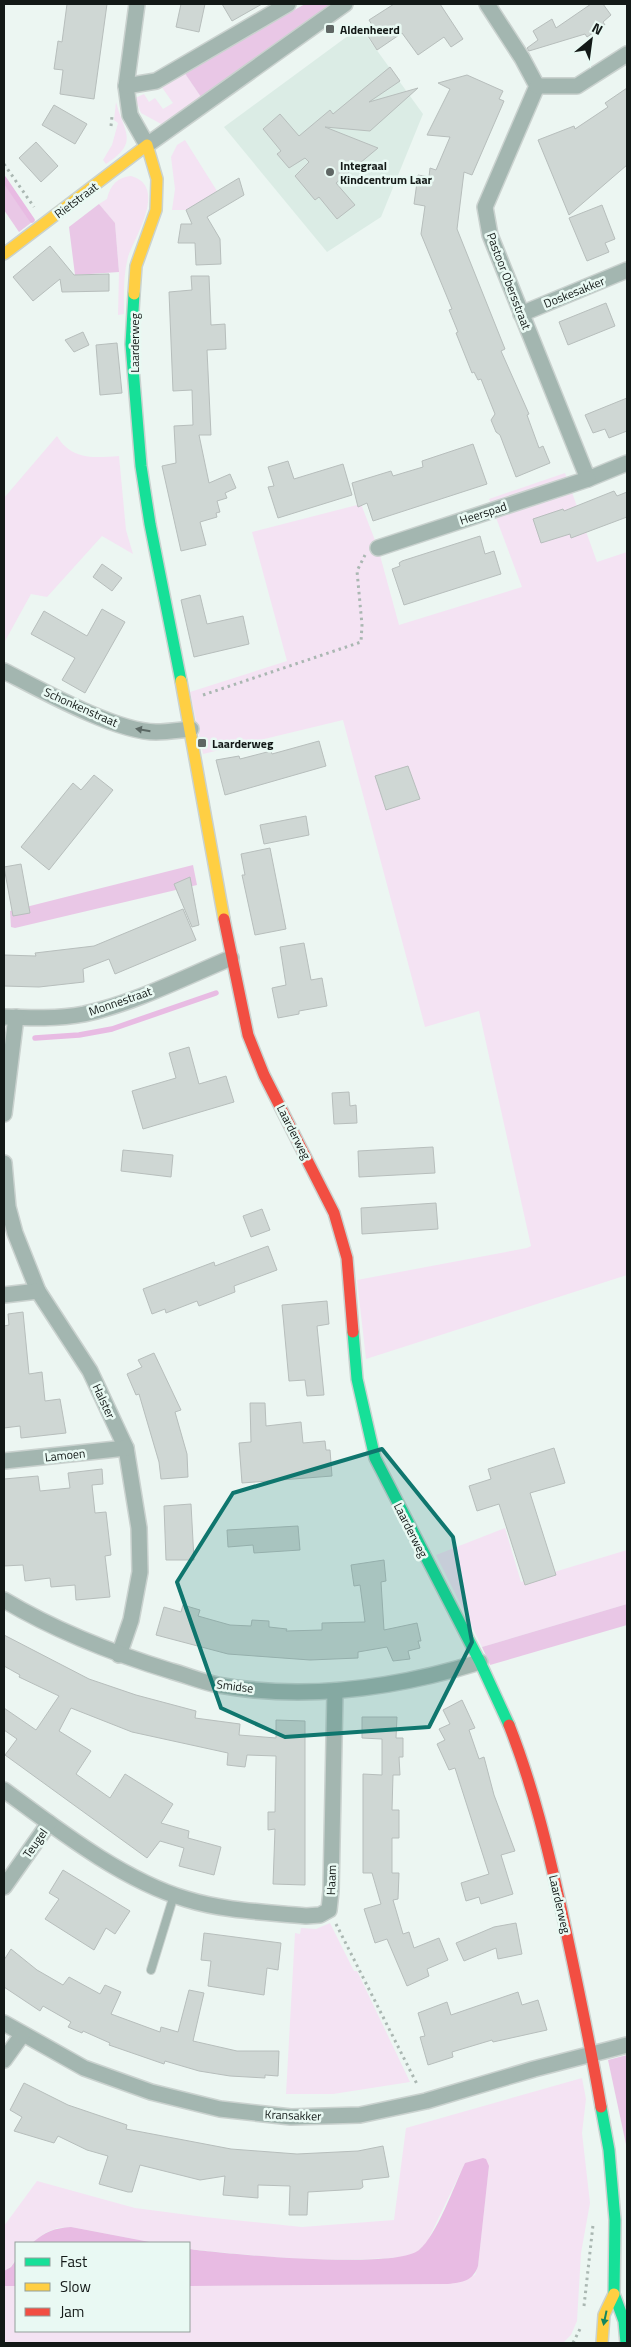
<svg xmlns="http://www.w3.org/2000/svg" width="631" height="2347" font-family="'Titillium Web',sans-serif">
	<style>
		.built { fill: #dbece5 }
		.green { fill: #f4e3f3 }
		.forest { fill: #e9c7e6 }
		.water { fill: #e8bbe3 }
		.lines { fill: none; stroke-linecap: round; stroke-linejoin: round }
		.stream { stroke: #e8bbe3; stroke-width: 5.5 }
		.building { fill: #cfd7d4; stroke: #b7bebc }
		.lane-casing { stroke: #cad2cf; stroke-width: 10 }
		.street-casing { stroke: #cad2cf; stroke-width: 18 }
		.fast-casing { stroke: #cad2cf; stroke-width: 14 }
		.slow-casing { stroke: #cad2cf; stroke-width: 14 }
		.jam-casing { stroke: #cad2cf; stroke-width: 14 }
		.path { stroke: #aab7b2; stroke-width: 3; stroke-dasharray: 2.5 4; stroke-linecap: butt }
		.lane { stroke: #a3b6b0; stroke-width: 8 }
		.street { stroke: #a3b6b0; stroke-width: 15 }
		.fast { stroke: #16e098; stroke-width: 11 }
		.slow { stroke: #ffcf43; stroke-width: 11 }
		.jam { stroke: #f24e42; stroke-width: 11 }
		.oneway { fill: #5b6864 }
		.oneway2 { fill: #15865e }
		.marked { fill: #0f766e; fill-opacity: 0.2; stroke: #0f766e; stroke-width: 4; stroke-linejoin: round }
		.poi-dot { fill: #5f6664; stroke: #e9f9f3; stroke-width: 2 }
		.labels { text-anchor: middle; dominant-baseline: central; stroke-width: 5; stroke-linejoin: round; paint-order: stroke }
		.poi-label { font-size: 12px; font-weight: bold; fill: #131917; stroke: #e9f9f3; text-anchor: start }
		.street-label { font-size: 12px; fill: #131917; stroke: #e9f9f3 }
	</style>
	<rect width="100%" height="100%" fill="#ecf6f2"/>
	<path class="built" d="M360,27L423,114L381,217L327,252L224,127Z"/>
	<g class="green">
		<path d="M184,72L203,100L163,125L141,113L135,98L144,94L149,102L155,98L163,109L173,103L161,86Z"/>
		<path d="M116,102C124,133 140,142 106,164L103,160L112,145L118,123L114,120Z"/>
		<path d="M185,140L217,191L186,210H172L175,189L171,157L177,145Z"/>
		<path d="M131,176C168,186 135,236 128,257C123,276 124,295 124,314L118,315L119,272L115,223L99,204L107,199C110,186 117,177 131,176Z"/>
		<path d="M57,436C71,460 94,458 119,456L126,530L133,554L102,536L47,597L31,594L4,643V498Z"/>
		<path d="M565,473L597,562L627,552V1275L366,1359L357,1280L527,1248L531,1246L479,1011L425,1027L343,720L203,754L190,692L287,661L252,532L361,504L378,548L399,625L522,587L489,499Z"/>
		<path d="M505,1528L521,1582L627,1550V1604L482,1647L436,1555Z"/>
		<path d="M330,1923L354,1971H357L410,2082L333,2094H286L295,1933L300,1934L301,1928L316,1929Z"/>
		<path d="M582,2078L586,2099L582,2133L590,2203L581,2253L577,2321L571,2335L563,2343H4V2286H16V2331H189V2286L448,2284L475,2275L478,2265L489,2166L465,2163L427,2242L417,2252L405,2257C333,2263 261,2257 189,2249V2243H155L71,2227L57,2228L45,2233L32,2243H16C16,2257 17,2264 4,2271V2226L37,2181L135,2208L204,2217L302,2227L394,2220L406,2128Z"/>
	</g>
	<g class="forest">
		<path d="M305,4H333L203,100L184,72Z"/>
		<path d="M4,180L32,222L19,232L4,210Z"/>
		<path d="M99,204L115,223L119,272L75,275L69,227Z"/>
		<path d="M193,865L197,885L15,928L11,927L10,911Z"/>
		<path d="M627,1604V1625L490,1665L482,1647Z"/>
		<path d="M627,2055V2149L608,2060Z"/>
	</g>
	<g class="water">
		<path d="M483,2158L486,2159L489,2166L478,2266C473,2281 463,2282 448,2284L189,2286V2249C225,2254 396,2270 419,2250C437,2235 454,2186 465,2163Z"/>
		<path d="M71,2227L155,2243H32C45,2232 54,2228 71,2227Z"/>
		<path d="M16,2260V2286H4V2271L11,2267Z"/>
	</g>
	<g class="lines">
		<g class="stream">
			<path d="M4,179L32,220"/>
			<path d="M35,1038L79,1035L112,1029L216,993"/>
		</g>
	</g>
	<g class="building">
		<path d="M67,4H107L94,99L60,94L63,70L54,69L58,41L62,42Z"/>
		<path d="M181,4H205L199,32L176,27Z"/>
		<path d="M222,4H262L232,21Z"/>
		<path d="M394,4H440L463,39L451,47L444,37L418,55L402,33L377,50L368,36L375,30L369,20Z"/>
		<path d="M591,4H603L611,15L603,22L605,25L587,37L585,34L529,51L527,48L538,40L533,31L552,19L556,28Z"/>
		<path d="M390,67L400,81L369,102L418,88L370,131L325,127L378,148L336,183L355,205L337,219L319,197L315,200L295,176L309,162L305,158L289,168L277,154L281,151L263,129L280,114L299,136L330,110L333,114Z"/>
		<path d="M467,75L503,91L499,99L504,101L472,175L464,172L457,229L505,349L501,351L529,414L527,415L539,448L543,446L550,463L516,477L500,435L496,432L491,420L495,414L481,379L478,380L474,372L472,373L456,333L458,332L449,310L452,309L421,234L425,206L414,204L418,175L429,177L430,168L436,170L450,137L427,135L450,89L438,83Z"/>
		<path d="M627,88V165L569,215L538,140L574,126L575,129L608,107L605,103Z"/>
		<path d="M54,105L87,124L75,144L42,125Z"/>
		<path d="M36,142L58,166L41,182L19,158Z"/>
		<path d="M239,178L244,195L207,217L220,239L221,264L196,265L195,243H178L181,224H192L186,210Z"/>
		<path d="M602,205L615,239L605,243L609,252L587,261L569,218Z"/>
		<path d="M50,246L74,275L109,274V291L62,292L60,279L33,301L13,277Z"/>
		<path d="M191,276H209L211,325L225,324L226,349L207,350L211,435H199L209,483L230,474L236,488L225,493L227,498L217,501L220,512L216,513L217,517L200,522L206,545L181,551L162,466L176,463L174,426L193,425L192,390L173,391L169,292L192,290Z"/>
		<path d="M606,303L615,326L568,345L559,322Z"/>
		<path d="M83,332L89,345L74,352L65,340Z"/>
		<path d="M117,343L122,393L100,395L96,345Z"/>
		<path d="M627,398V431L609,438L605,429L593,433L585,415Z"/>
		<path d="M473,444L487,484L373,521L367,503L358,507L352,483L391,471L393,476L423,467L422,461Z"/>
		<path d="M288,461L294,479L343,464L352,495L278,518L268,487L274,486L268,467Z"/>
		<path d="M614,491L617,496L627,492V517L571,538L570,534L541,543L533,519L563,509L564,511Z"/>
		<path d="M480,536L485,554L494,551L501,574L404,605L392,569L400,566L399,563L402,561Z"/>
		<path d="M102,564L122,578L112,591L93,577Z"/>
		<path d="M200,595L207,624L243,616L249,644L194,657L181,600Z"/>
		<path d="M102,609L125,622L85,693L62,680L75,658L31,634L44,611L87,636Z"/>
		<path d="M319,741L326,766L225,795L216,760L239,756L240,759L271,751L272,754Z"/>
		<path d="M408,766L420,799L386,810L375,776Z"/>
		<path d="M94,775L113,790L49,870L21,847L73,783L81,790Z"/>
		<path d="M306,816L309,835L264,844L260,825Z"/>
		<path d="M270,848L286,929L255,935L242,875H245L241,854Z"/>
		<path d="M21,864L30,913L13,916L4,867Z"/>
		<path d="M190,877L199,925L192,927L174,884Z"/>
		<path d="M183,909L196,940L115,974L109,959L83,969L84,982L39,987L4,986V955L36,956L35,953L94,946Z"/>
		<path d="M304,943L311,980L322,978L327,1006L299,1011V1014L278,1018L272,988L286,985L280,947Z"/>
		<path d="M189,1047L199,1084L226,1076L234,1102L143,1129L132,1091L176,1078L169,1053Z"/>
		<path d="M349,1092L350,1106L356,1105L357,1123L334,1124L332,1093Z"/>
		<path d="M433,1147L435,1173L359,1177L358,1151Z"/>
		<path d="M123,1150L173,1155L171,1177L121,1171Z"/>
		<path d="M436,1203L438,1229L362,1234L361,1208Z"/>
		<path d="M262,1209L270,1230L251,1237L243,1216Z"/>
		<path d="M268,1246L277,1270L234,1286L235,1292L199,1306L197,1301L166,1313L165,1309L152,1314L143,1289L214,1262L215,1266Z"/>
		<path d="M327,1301L329,1324L317,1326L324,1395L307,1396L305,1380L289,1381L282,1305Z"/>
		<path d="M23,1312L29,1374L42,1372L45,1401L60,1399L66,1433L21,1438L20,1426L4,1428V1326L9,1325L8,1314Z"/>
		<path d="M154,1353L181,1410L175,1412L187,1454L188,1477L161,1479L159,1462L139,1394L136,1395L127,1374L142,1367L138,1360Z"/>
		<path d="M250,1403H265L266,1426L301,1422L303,1443L325,1441L326,1450H330L332,1476L242,1483L239,1443L251,1442Z"/>
		<path d="M554,1448L565,1483L530,1493L556,1575L525,1585L499,1504L477,1511L469,1486L491,1479L488,1469Z"/>
		<path d="M102,1469L103,1484L92,1485L95,1513L106,1512L111,1555L105,1556L110,1597L76,1600L75,1585L51,1587L50,1578L25,1581L23,1565L4,1566V1479L38,1476L40,1491L70,1488L68,1473Z"/>
		<path d="M191,1504L194,1560H166L164,1506Z"/>
		<path d="M298,1526L300,1550L254,1553L253,1545L228,1547L227,1530Z"/>
		<path d="M384,1560L386,1581L381,1582L384,1630L417,1623L421,1641H418L420,1648L408,1651L410,1659L393,1661L387,1647L358,1652V1658L310,1660L228,1654L156,1635L164,1607L181,1612L183,1605L200,1610L198,1616L230,1625L251,1626L252,1620L269,1621V1627L287,1629L286,1631L322,1630V1623L365,1622L360,1585L354,1586L351,1565Z"/>
		<path d="M4,1635L89,1679L136,1695L196,1711L195,1718L240,1724L239,1735L276,1738V1720L305,1721V1885L273,1884L275,1829L268,1830V1812H275L276,1756L247,1755L245,1767L227,1765L228,1753L132,1732L71,1708L59,1731L91,1751L76,1774L110,1798L125,1774L173,1804L161,1823L189,1831L188,1838L221,1847L214,1875L179,1866L184,1848L160,1841L147,1858L5,1755L17,1739L4,1730V1708L36,1730L59,1696L19,1677L20,1675L4,1666Z"/>
		<path d="M462,1700L475,1728L469,1730L479,1759L484,1757L494,1795L515,1851L501,1855L513,1894L481,1904L479,1897L466,1901L461,1883L489,1874L455,1768L449,1770L437,1744L445,1740L439,1729L450,1724L443,1710Z"/>
		<path d="M362,1717H397L396,1738H403V1757H399L400,1775H393L392,1810H399V1838H392V1873H399L398,1899L393,1900L403,1934L409,1932L414,1948L439,1938L448,1960L427,1969L429,1976L407,1986L387,1939L375,1943L364,1909L381,1904L372,1873H363V1774L382,1775V1739L362,1738Z"/>
		<path d="M63,1870L130,1911L115,1934L106,1928L94,1950L45,1919L59,1899L49,1893Z"/>
		<path d="M516,1923L522,1954L498,1959L496,1948L464,1961L456,1943L494,1927Z"/>
		<path d="M204,1933L281,1943L278,1970L267,1968L264,1995L208,1986L211,1961L201,1960Z"/>
		<path d="M11,1949L37,1970L63,1985L69,1977L100,1994L105,1985L121,1992L111,2014L160,2032L161,2027L178,2032L189,1990L204,1993L193,2041L237,2051H279L278,2076L265,2075V2078L230,2076L199,2071L165,2061L164,2064L109,2045L110,2043L83,2031L82,2033L68,2027L71,2022L43,2006L40,2011L4,1987V1960Z"/>
		<path d="M518,1992L522,2005L538,2000L547,2030L493,2042L492,2040L452,2052L453,2057L428,2065L420,2037L425,2036L418,2013L447,2002L451,2015Z"/>
		<path d="M24,2083L68,2105L127,2125L126,2129L231,2149L297,2154L358,2151L383,2146L389,2177L362,2180L363,2187L360,2189L308,2192L307,2215H289L290,2186L258,2185V2198L223,2195L225,2176L200,2180L140,2165L132,2192H128L99,2184L108,2156L87,2150L58,2136L54,2143L14,2131L22,2117L10,2110Z"/>
	</g>
	<g class="lines">
		<g class="lane-casing">
			<path id="lane" d="M151,1970L174,1895"/>
		</g>
		<g class="street-casing">
			<g id="street">
				<path d="M137,4L126,86L130,115L147,145L345,4"/>
				<path d="M487,4L522,58L537,86L485,207L490,235L588,479L627,463"/>
				<path d="M126,86L156,81L288,4"/>
				<path d="M537,86H577L627,54"/>
				<path d="M521,314L627,270"/>
				<path d="M378,548L588,479"/>
				<path d="M4,671C41,690 116,732 156,732C168,732 180,730 191,729"/>
				<path d="M4,1017C30,1018 58,1019 84,1014C135,1003 183,978 231,958"/>
				<path d="M4,1114L16,1017"/>
				<path d="M4,1163L8,1207L15,1233L38,1291L90,1371L126,1448L139,1528L140,1572L131,1620L119,1655"/>
				<path d="M4,1295L38,1291"/>
				<path d="M4,1461L126,1448"/>
				<path d="M4,1600C56,1631 112,1653 171,1671C186,1675 202,1682 218,1685C306,1701 396,1688 480,1662"/>
				<path d="M4,1790C57,1829 122,1880 186,1899C224,1911 266,1912 306,1916L320,1915L329,1910L331,1891L335,1691"/>
				<path d="M4,1887L49,1823"/>
				<path d="M4,2023L84,2068L151,2092L220,2109L291,2117L360,2115L426,2101L534,2069L627,2045"/>
				<path d="M4,2060L22,2035"/>
			</g>
		</g>
		<g class="fast-casing">
			<g id="fast">
				<path d="M134,294L131,344L141,466L150,524L181,681"/>
				<path d="M353,1332L357,1379L375,1458L480,1662L509,1725"/>
				<path d="M601,2107L609,2150L615,2220L614,2294L624,2321L626,2343"/>
			</g>
		</g>
		<g class="slow-casing">
			<g id="slow">
				<path d="M4,254L147,145L157,179L156,210L136,266L134,294"/>
				<path d="M181,681L224,919"/>
				<path d="M602,2343L604,2315L614,2294"/>
			</g>
		</g>
		<g class="jam-casing">
			<g id="jam">
				<path d="M224,919L248,1035L264,1075L334,1213L347,1258L353,1332"/>
				<path d="M509,1725C533,1786 548,1849 562,1912C576,1977 590,2042 601,2107"/>
			</g>
		</g>
		<g class="path">
			<path d="M111,126L112,116"/>
			<path d="M4,164L34,207"/>
			<path d="M203,695L361,642L362,625L357,571L365,555"/>
			<path d="M336,1924L418,2086"/>
			<path d="M584,2306L593,2225"/>
			<path d="M573,2343L581,2327"/>
		</g>
		<use href="#lane" class="lane"/>
		<use href="#street" class="street"/>
		<use href="#fast" class="fast"/>
		<use href="#slow" class="slow"/>
		<use href="#jam" class="jam"/>
	</g>
	<defs><path id="oneway-solid" d="M-6-.8H1V-3.2L6.5 0L1 3.2V.8H-6Z" transform="scale(1.25)"/></defs>
	<use class="oneway" href="#oneway-solid" transform="translate(143 730) rotate(-170)"/>
	<use class="oneway2" href="#oneway-solid" transform="translate(605 2318) rotate(102)"/>
	<path class="marked" d="M382,1449L453,1537L472,1642L429,1727L285,1737L221,1708L177,1582L233,1493Z"/>
	<g class="poi-dot">
		<rect x="325" y="24" width="10" height="10" rx="2.5"/>
		<circle cx="330" cy="172" r="5"/>
		<rect x="197" y="738" width="10" height="10" rx="2.5"/>
	</g>
	<g class="labels">
		<g class="poi-label">
			<text x="340" y="29">Aldenheerd</text>
			<text x="340" y="165">Integraal<tspan x="340" dy="14">Kindcentrum Laar</tspan></text>
			<text x="212" y="743">Laarderweg</text>
		</g>
		<g class="street-label">
			<text transform="translate(76 200) rotate(-37)">Rietstraat</text>
			<text transform="translate(509 281) rotate(69)">Pastoor Obersstraat</text>
			<text transform="translate(574 292) rotate(-22)">Doskesakker</text>
			<text transform="translate(134 343) rotate(-90)">Laarderweg</text>
			<text transform="translate(483 513) rotate(-18)">Heerspad</text>
			<text transform="translate(81 707) rotate(24)">Schonkenstraat</text>
			<text transform="translate(120 1001) rotate(-19)">Monnestraat</text>
			<text transform="translate(294 1132) rotate(63)">Laarderweg</text>
			<text transform="translate(104 1401) rotate(65)">Halster</text>
			<text transform="translate(65 1455) rotate(-6)">Lamoen</text>
			<text transform="translate(411 1530) rotate(63)">Laarderweg</text>
			<text transform="translate(235 1686) rotate(7)">Smidse</text>
			<text transform="translate(35 1843) rotate(-55)">Teugel</text>
			<text transform="translate(331 1880) rotate(-88)">Haam</text>
			<text transform="translate(560 1904) rotate(77)">Laarderweg</text>
			<text transform="translate(293 2115) rotate(2)">Kransakker</text>
		</g>
	</g>
	<rect width="631" height="2347" fill="none" stroke="#131917" stroke-width="10"/>
	<rect x="15" y="2242" width="175" height="90" fill="#e9f9f3" stroke="#939f9b"/>
	<rect x="25" y="2258" width="25" height="8" fill="#16e098" stroke="#939f9b"/>
	<text x="60" y="2267" font-size="15" fill="#131917">Fast</text>
	<rect x="25" y="2283" width="25" height="8" fill="#ffcf43" stroke="#939f9b"/>
	<text x="60" y="2292" font-size="15" fill="#131917">Slow</text>
	<rect x="25" y="2308" width="25" height="8" fill="#f24e42" stroke="#939f9b"/>
	<text x="60" y="2317" font-size="15" fill="#131917">Jam</text>
	<g transform="translate(591 40) rotate(29)" stroke="#e9f9f3" stroke-width="4" paint-order="stroke">
	<path d="M0-4L9 19L0 12L-9 19Z" fill="#131917"/>
	<text y="-8" font-size="14" font-weight="bold" text-anchor="middle" fill="#131917">N</text>
	</g>
</svg>
